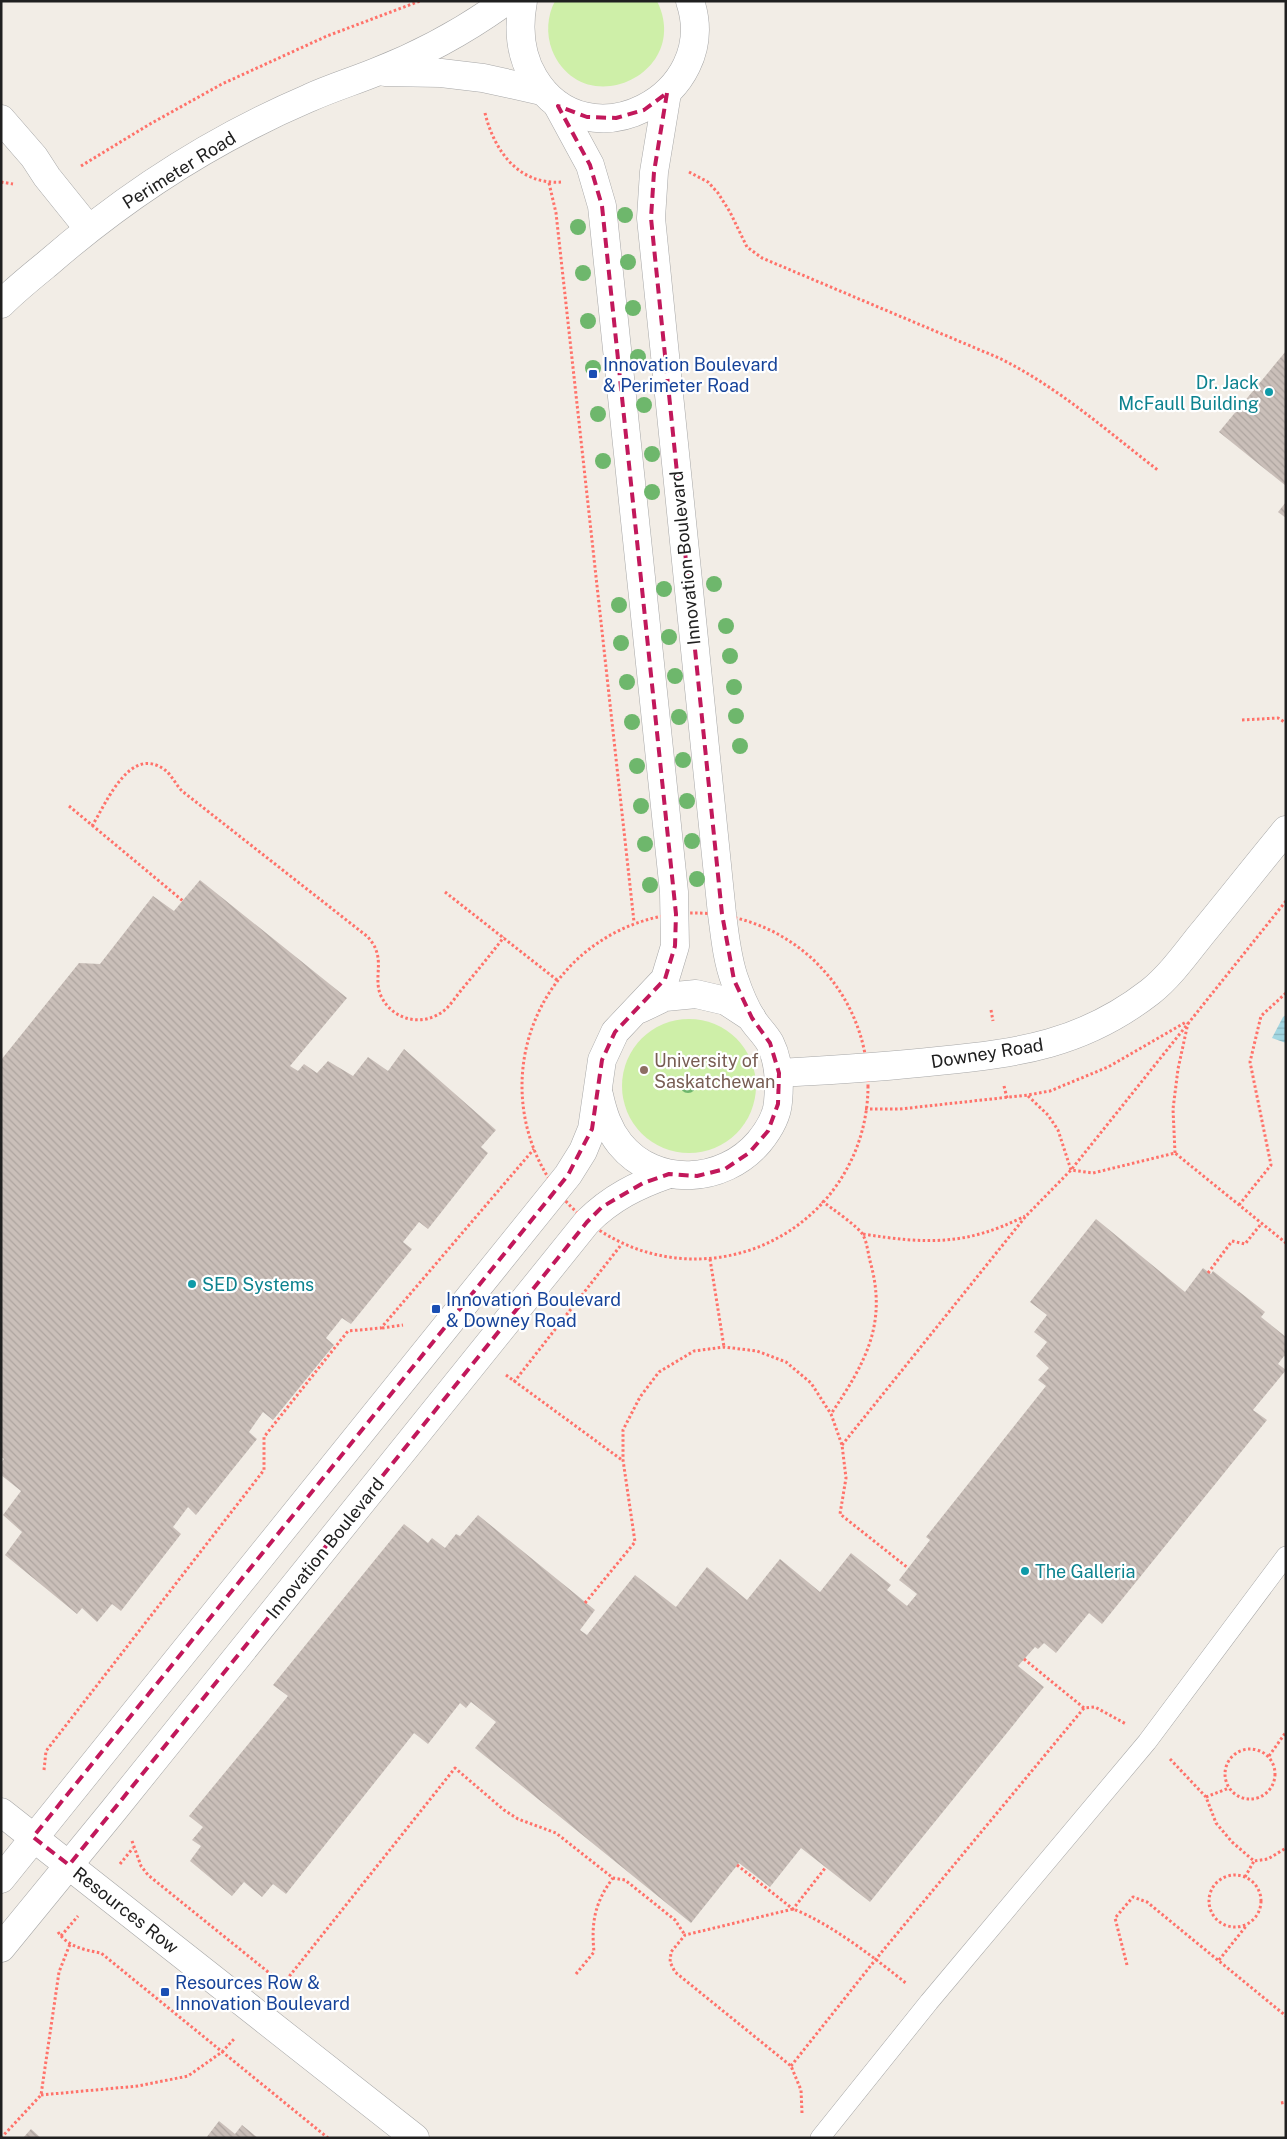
<svg xmlns="http://www.w3.org/2000/svg" width="1287" height="2139" font-family="'Public Sans',sans-serif">
	<style>
		.grass { fill: #ceefa8 }
		.water { fill: url(#water-rules) }
		.building { fill: url(#building-back-hatch) }
		.lines { fill: none; stroke-linecap: round; stroke-linejoin: round }
		.service-casing { stroke: #a7a7a7; stroke-width: 20 }
		.minor-casing { stroke: #a7a7a7; stroke-width: 29 }
		.path { stroke: #ff726a; stroke-width: 3; stroke-dasharray: 2.5 2.5; stroke-linecap: butt }
		.service { stroke: #fff; stroke-width: 19 }
		.minor { stroke: #fff; stroke-width: 28 }
		.tree { fill: #6eb76c }
		.marked { fill: none; stroke: #c2185b; stroke-width: 4; stroke-dasharray: 10 6; stroke-linejoin: round }
		.transit-dot { fill: #1a4fb4; stroke: #fff; stroke-width: 2 }
		.culture-dot { fill: #0f9aa8; stroke: #fff; stroke-width: 2 }
		.education-dot { fill: #8d6e63; stroke: #fff; stroke-width: 2 }
		.labels { text-anchor: middle; dominant-baseline: central; stroke-width: 4.5; stroke-linejoin: round; paint-order: stroke }
		.street-label { font-size: 18px; fill: #202020; stroke: #fff }
		.transit-label { font-size: 18px; fill: #164399; stroke: #fff; text-anchor: start }
		.culture-label { font-size: 18px; fill: #0d838f; stroke: #fff; text-anchor: start }
		.education-label { font-size: 18px; fill: #785e54; stroke: #fff; text-anchor: start }
	</style>
	<defs>
		<pattern id="water-rules" width="6" height="5" patternUnits="userSpaceOnUse" patternTransform="scale(1.25)"><rect width="6" height="5" fill="#a3d7e2"/><path d="M0 2.5h6" fill="none" stroke="#8cb8c2"/></pattern>
		<pattern id="building-back-hatch" width="6" height="6" patternUnits="userSpaceOnUse" patternTransform="scale(1.25)"><rect width="6" height="6" fill="#cabfb9"/><path d="M-1 5l2 2M0 0l6 6M5-1l2 2" fill="none" stroke="#ada49f"/></pattern>
	</defs>
	<rect width="100%" height="100%" fill="#f2ede6"/>
	<g class="grass">
		<path d="M555,1H657C693,74 582,124 552,50C546,34 547,16 555,1Z"/>
		<circle cx="689" cy="1086" r="67"/>
	</g>
	<path class="water" d="M1286,1015V1043L1272,1038L1283,1017Z"/>
	<g class="building">
		<path d="M1286,351V486L1219,432Z"/>
		<path d="M1286,502V518L1278,512Z"/>
		<path d="M200,880L347,998L290,1066L298,1071L304,1064L317,1073L328,1061L353,1076L368,1057L388,1071L404,1049L496,1130L481,1147L488,1153L428,1229L419,1222L403,1242L412,1249L351,1324L342,1318L326,1338L334,1345L273,1420L263,1412L249,1432L257,1439L196,1515L188,1507L173,1527L181,1534L121,1611L112,1604L97,1622L82,1608L77,1614L5,1555L22,1532L3,1515L21,1491L1,1475V1463L4,1459L1,1457V1060L79,963L100,964L153,896L174,911Z"/>
		<path d="M1096,1219L1185,1292L1203,1268L1211,1274L1213,1271L1265,1312L1261,1317L1286,1337V1357L1284,1356L1278,1364L1286,1370L1253,1410L1267,1420L1102,1624L1089,1613L1056,1653L1044,1643L1038,1649L1035,1647L1018,1666L1044,1687L870,1902L801,1848L770,1887L739,1863L691,1923L475,1748L496,1722L471,1702L466,1708L460,1703L428,1744L414,1733L286,1894L273,1884L262,1897L244,1882L232,1896L190,1861L201,1846L192,1840L203,1827L189,1816L288,1696L273,1685L404,1524L428,1543L432,1538L445,1548L456,1534L460,1536L478,1515L595,1610L580,1630L587,1635L635,1575L676,1607L707,1567L747,1600L780,1559L820,1592L851,1553L891,1585L887,1590L907,1606L917,1594L899,1580L930,1540L926,1537L1046,1386L1038,1380L1049,1368L1036,1356L1047,1342L1034,1332L1047,1315L1030,1302Z"/>
		<path d="M219,2121L235,2134L242,2125L258,2138H206Z"/>
		<path d="M31,2129L41,2138H23Z"/>
	</g>
	<g class="lines">
		<g class="service-casing">
			<path id="service" d="M820,2138L929,2002L1147,1742L1286,1556"/>
		</g>
		<g class="minor-casing">
			<g id="minor">
				<path d="M523,1C518,28 520,55 534,78C587,166 722,96 690,1"/>
				<path d="M385,72L441,73L483,78L542,91"/>
				<path d="M1,119L34,157L47,177L88,228"/>
				<path d="M1,304C16,289 31,277 47,264C125,196 213,139 309,98C331,88 354,81 376,72C422,54 466,30 506,1"/>
				<path d="M640,1009L665,997L696,994L726,1001L752,1018"/>
				<path d="M779,1073C833,1070 885,1067 938,1061C1020,1053 1083,1044 1150,992C1169,977 1185,955 1200,936C1229,901 1257,865 1286,830"/>
				<path d="M599,1095C603,1113 608,1129 620,1144C656,1188 723,1184 759,1142C768,1131 777,1116 778,1102C780,1082 779,1061 770,1043C765,1034 757,1027 752,1019C745,1007 739,993 735,981C727,960 725,936 722,914L651,218L654,172L667,93"/>
				<path d="M1,1812L415,2138"/>
				<path d="M1,1879L568,1175L583,1151L592,1129L602,1060L615,1032L665,979L675,946L674,892L602,206L590,165L558,106"/>
				<path d="M1,1948L113,1811L587,1222C611,1198 637,1185 669,1174"/>
			</g>
		</g>
		<g class="path">
			<path d="M485,113C494,150 518,185 561,182"/>
			<path d="M81,166L150,124L222,84L327,36L420,1"/>
			<path d="M689,172L708,182L718,193L730,212L747,247L762,258L999,358C1058,387 1107,431 1159,471"/>
			<path d="M1,182L13,184"/>
			<path d="M549,183L556,213L634,922"/>
			<path d="M1242,720L1278,718L1286,723"/>
			<path d="M69,806L183,901"/>
			<path d="M92,826C107,802 130,744 165,770C171,774 176,785 182,791L368,937C371,941 375,946 376,950C382,965 374,981 381,996C393,1021 424,1028 446,1009C452,1003 457,995 463,988C477,971 491,954 504,937"/>
			<path d="M445,892L557,980"/>
			<circle cx="695" cy="1086" r="173"/>
			<path d="M991,1010L993,1021"/>
			<path d="M1004,1086L1007,1098"/>
			<path d="M1028,1096L1048,1115L1058,1130L1071,1170L1093,1173L1175,1153L1286,1243"/>
			<path d="M865,1109H900L1028,1095L1050,1091L1108,1067L1186,1022"/>
			<path d="M1175,1153L1173,1109L1178,1069L1188,1023"/>
			<path d="M822,1201C831,1208 859,1227 863,1235C867,1242 868,1253 870,1261C888,1324 865,1363 831,1414"/>
			<path d="M1239,1205L1271,1165L1250,1062L1261,1016L1286,993"/>
			<path d="M863,1234C926,1244 966,1246 1025,1216"/>
			<path d="M710,1259L724,1347"/>
			<path d="M1208,1273L1232,1241L1245,1244L1261,1224"/>
			<path d="M382,1328L403,1325"/>
			<path d="M506,1375L622,1460"/>
			<path d="M514,1382L621,1245"/>
			<path d="M842,1445L1026,1216L1071,1170L1286,901"/>
			<path d="M585,1603L635,1542L623,1460V1430L640,1397L659,1372L694,1351L724,1347L757,1351L786,1362L811,1383L831,1414L842,1445L846,1478L840,1514L908,1568"/>
			<path d="M1024,1659L1084,1708L1095,1707L1126,1724"/>
			<circle cx="1250" cy="1774" r="25"/>
			<path d="M1269,1756L1286,1732"/>
			<path d="M1170,1759L1206,1797L1216,1823L1232,1842L1254,1861L1268,1859L1286,1848"/>
			<path d="M44,1770L46,1751L264,1470V1437L348,1331L381,1328L534,1149"/>
			<path d="M1206,1797L1229,1788"/>
			<path d="M132,1841L141,1866L148,1875L283,1984"/>
			<path d="M120,1864L133,1848"/>
			<path d="M737,1865L793,1909L826,1867"/>
			<circle cx="1235" cy="1901" r="26"/>
			<path d="M1245,1877L1254,1861"/>
			<path d="M58,1932C68,1947 85,1950 101,1953L328,2138"/>
			<path d="M61,1936L78,1916"/>
			<path d="M1219,1960L1247,1925"/>
			<path d="M1127,1965L1115,1918L1133,1897L1147,1902L1286,2016"/>
			<path d="M576,1974L594,1952C591,1922 595,1902 613,1878"/>
			<path d="M280,1988L455,1768L504,1810L518,1819L556,1833L613,1878L625,1880L675,1920L685,1935"/>
			<path d="M791,2066L876,1959L1084,1708"/>
			<path d="M41,2095L138,2086L188,2076L222,2052L234,2039"/>
			<path d="M1281,2103L1286,2102"/>
			<path d="M802,2113L801,2090L791,2066L675,1972L670,1962L671,1952L685,1935L793,1909C830,1923 876,1959 907,1984"/>
			<path d="M1,2138L41,2095L59,1972L70,1944"/>
		</g>
		<use href="#service" class="service"/>
		<use href="#minor" class="minor"/>
	</g>
	<g class="tree">
		<circle cx="625" cy="215" r="8"/>
		<circle cx="578" cy="227" r="8"/>
		<circle cx="628" cy="262" r="8"/>
		<circle cx="583" cy="273" r="8"/>
		<circle cx="633" cy="308" r="8"/>
		<circle cx="588" cy="321" r="8"/>
		<circle cx="638" cy="357" r="8"/>
		<circle cx="593" cy="368" r="8"/>
		<circle cx="644" cy="405" r="8"/>
		<circle cx="598" cy="414" r="8"/>
		<circle cx="652" cy="454" r="8"/>
		<circle cx="603" cy="461" r="8"/>
		<circle cx="652" cy="492" r="8"/>
		<circle cx="714" cy="584" r="8"/>
		<circle cx="664" cy="589" r="8"/>
		<circle cx="619" cy="605" r="8"/>
		<circle cx="726" cy="626" r="8"/>
		<circle cx="669" cy="637" r="8"/>
		<circle cx="621" cy="643" r="8"/>
		<circle cx="730" cy="656" r="8"/>
		<circle cx="675" cy="676" r="8"/>
		<circle cx="627" cy="682" r="8"/>
		<circle cx="734" cy="687" r="8"/>
		<circle cx="736" cy="716" r="8"/>
		<circle cx="679" cy="717" r="8"/>
		<circle cx="632" cy="722" r="8"/>
		<circle cx="740" cy="746" r="8"/>
		<circle cx="683" cy="760" r="8"/>
		<circle cx="637" cy="766" r="8"/>
		<circle cx="687" cy="801" r="8"/>
		<circle cx="641" cy="806" r="8"/>
		<circle cx="692" cy="841" r="8"/>
		<circle cx="645" cy="844" r="8"/>
		<circle cx="697" cy="879" r="8"/>
		<circle cx="650" cy="885" r="8"/>
		<circle cx="688" cy="1085" r="8"/>
	</g>
	<path class="marked" d="M667,93L654,172L651,218L722,914L734,980L752,1018L770,1043L779,1073L778,1104L768,1131L749,1153L725,1169L697,1176L669,1174L643,1183L602,1207L587,1222L69,1865L33,1837L568,1175L592,1129L602,1060L615,1032L665,979L675,946L676,914L602,206L590,165L558,106L587,117L616,118L644,110Z"/>
	<g class="transit-dot">
		<rect x="588" y="369" width="10" height="10" rx="2.5"/>
		<rect x="431" y="1304" width="10" height="10" rx="2.5"/>
		<rect x="160" y="1987" width="10" height="10" rx="2.5"/>
	</g>
	<g class="culture-dot">
		<circle cx="1269" cy="392" r="5"/>
		<circle cx="192" cy="1284" r="5"/>
		<circle cx="1025" cy="1571" r="5"/>
	</g>
	<circle class="education-dot" cx="644" cy="1070" r="5"/>
	<g class="labels">
		<g class="street-label">
			<text transform="translate(179 170) rotate(-32)">Perimeter Road</text>
			<text transform="translate(685 558) rotate(-96)">Innovation Boulevard</text>
			<text transform="translate(987 1053) rotate(-9)">Downey Road</text>
			<text transform="translate(325 1548) rotate(-51)">Innovation Boulevard</text>
			<text transform="translate(126 1910) rotate(38)">Resources Row</text>
		</g>
		<g class="transit-label">
			<text x="603" y="364">Innovation Boulevard<tspan x="603" dy="21">&amp; Perimeter Road</tspan></text>
			<text x="446" y="1299">Innovation Boulevard<tspan x="446" dy="21">&amp; Downey Road</tspan></text>
			<text x="175" y="1982">Resources Row &amp;<tspan x="175" dy="21">Innovation Boulevard</tspan></text>
		</g>
		<g class="culture-label">
			<text x="1259" y="382" text-anchor="end">Dr. Jack<tspan x="1259" dy="21">McFaull Building</tspan></text>
			<text x="202" y="1284">SED Systems</text>
			<text x="1035" y="1571">The Galleria</text>
		</g>
		<g class="education-label">
			<text x="654" y="1060">University of<tspan x="654" dy="21">Saskatchewan</tspan></text>
		</g>
	</g>
	<rect width="1287" height="2139" fill="none" stroke="#202020" stroke-width="5"/>
</svg>
